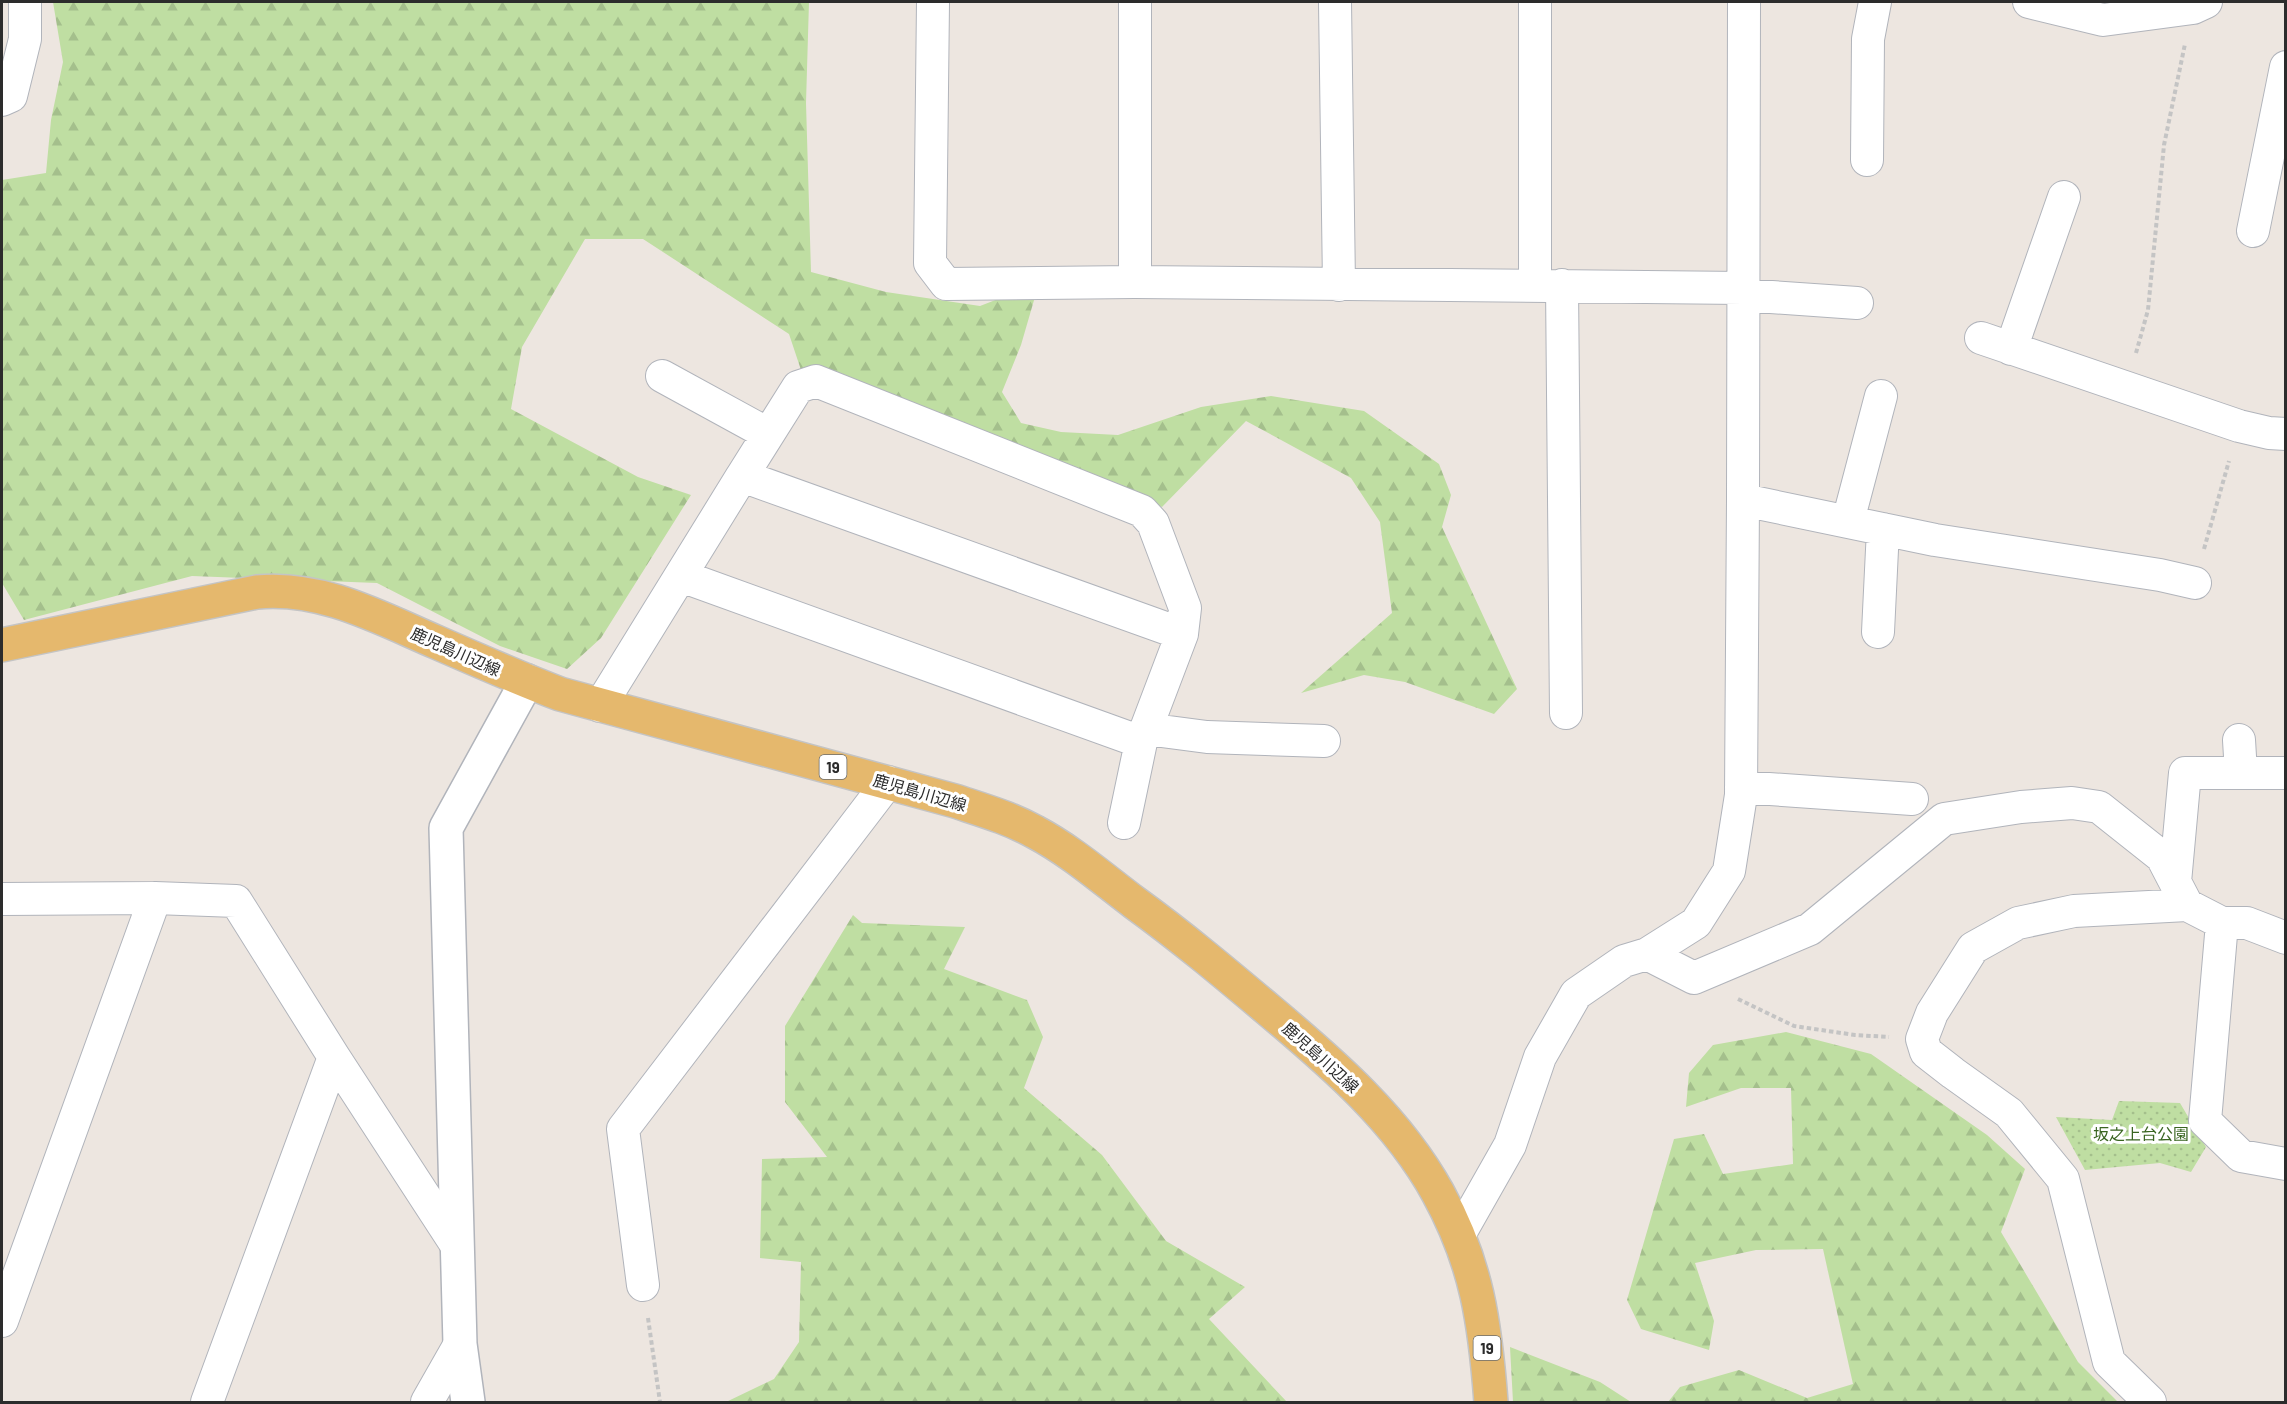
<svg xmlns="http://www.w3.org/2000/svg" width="2287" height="1404" viewBox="0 0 2287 1404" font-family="Barlow,'Noto Sans JP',sans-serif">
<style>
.grass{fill:url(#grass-dots)}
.forest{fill:url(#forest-firs)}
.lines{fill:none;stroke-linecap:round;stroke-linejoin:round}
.street-casing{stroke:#b1b4bb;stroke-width:34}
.secondary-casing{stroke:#b1b4bb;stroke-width:36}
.primary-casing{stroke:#c4c4c4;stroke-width:36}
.path{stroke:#c4c4c4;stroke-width:4;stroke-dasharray:4.5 3;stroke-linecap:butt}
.street{stroke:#fff;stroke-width:32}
.secondary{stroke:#fff;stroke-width:33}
.primary{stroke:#e5b86d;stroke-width:33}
.labels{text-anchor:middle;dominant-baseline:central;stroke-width:6;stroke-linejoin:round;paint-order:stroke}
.shield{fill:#fff;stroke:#6b6b6b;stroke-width:1.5}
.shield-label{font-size:15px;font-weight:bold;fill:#2c2c2c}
.street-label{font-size:16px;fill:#2c2c2c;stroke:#fff}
.park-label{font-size:16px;fill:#396521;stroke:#fff}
</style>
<defs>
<pattern id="grass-dots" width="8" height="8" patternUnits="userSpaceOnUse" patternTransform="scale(1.5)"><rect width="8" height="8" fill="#bfdea2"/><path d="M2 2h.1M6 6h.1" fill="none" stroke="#a4bf8c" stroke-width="1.8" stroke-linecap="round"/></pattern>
<pattern id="forest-firs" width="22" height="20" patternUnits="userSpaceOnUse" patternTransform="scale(1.5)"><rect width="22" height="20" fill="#bfdea2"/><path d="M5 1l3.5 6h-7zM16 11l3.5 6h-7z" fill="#a4bf8c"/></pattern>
</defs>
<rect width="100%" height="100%" fill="#ede6e0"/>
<path class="grass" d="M2119,1101L2180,1103L2206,1147L2191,1172L2160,1163L2085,1170L2056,1117L2112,1120Z"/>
<path class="forest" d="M53,2H809L806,103L811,272L886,292L980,306L1039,283L1021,345L1002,392L1021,423L1061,432L1118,435L1201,407L1271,396L1364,411L1439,464L1451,495L1442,527L1517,689L1494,714L1405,682L1364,675L1301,693L1392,613L1380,522L1351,478L1246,421L1162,507L1009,441L802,373L789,334L643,239H585L522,347L511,409L638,477L691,495L601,638L567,669L500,646L377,583L192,576L24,620L2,583V180L46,173L51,120L63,62Z
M853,915L862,923L965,927L944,969L1027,1000L1043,1037L1024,1088L1102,1155L1166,1241L1245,1287L1209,1319L1287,1402H726L774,1379L799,1342L801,1262L760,1258L762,1159L827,1157L785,1102V1026Z
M1786,1032L1871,1054L1987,1135L2025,1169L2001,1232L2078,1362L2118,1402H1668L1680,1387L1739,1370L1807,1398L1853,1384L1823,1249L1756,1250L1695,1263L1714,1321L1709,1350L1641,1329L1627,1300L1674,1139L1704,1134L1723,1174L1793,1164L1791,1088H1741L1686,1107L1689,1073L1713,1045Z
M1510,1347L1600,1382L1631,1402H1513Z"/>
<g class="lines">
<defs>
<path id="street" d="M933,2L930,263L946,284L1135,282L1743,288
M1135,2V282
M1335,2L1339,285
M1535,2V285
M2029,2L2103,20L2193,8L2206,2
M2,100L11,96L25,39V2
M1867,160L1868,39L1875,2
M2253,231L2286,67
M1562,285L1566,713
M1743,295L1857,303
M1981,338L2239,426L2269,433L2286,434
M2011,349L2064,197
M662,376L768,434
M742,476L798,387L816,381L1142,511L1153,523L1185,608L1182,634
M1743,500L1935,540L2160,575L2195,583
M1848,521L1881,396
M1878,632L1883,529
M600,706L742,476L1182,634L1141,742L681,576
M1146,729L1207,737L1324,741
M2239,740L2241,773
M1741,787L1912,799
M1124,823L1141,742
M2175,882L2185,773H2286
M2,899L155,898L236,901L334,1057L207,1402
M2222,923L2205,1121L2241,1156L2286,1164
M1647,954L1694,978L1810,929L1944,819L2021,807L2072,803L2099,807L2162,857L2187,905
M334,1057L457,1246
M1459,1235L1510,1145L1540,1057L1576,994L1624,961L1647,954L1696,923L1729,871L1741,795L1743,500L1744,2
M643,1285L623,1129L888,782
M2,1321L155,898
M427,1402L460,1344
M2150,1402L2109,1362L2063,1179L2009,1113L1953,1073L1926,1052L1922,1039L1932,1013L1973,948L2018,923L2074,911L2187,905L2222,923H2247L2286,938"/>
<path id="secondary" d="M468,1402L460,1344L446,828L527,681"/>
<path id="primary" d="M2,645L257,592C322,586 378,617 436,642C477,660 518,678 560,694L955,801C982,810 1010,818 1035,832C1071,851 1103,879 1135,903C1182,937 1226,974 1270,1011C1333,1064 1398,1120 1438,1193C1477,1264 1485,1323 1491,1402"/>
</defs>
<use href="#street" class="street-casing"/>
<use href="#secondary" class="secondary-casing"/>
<use href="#primary" class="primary-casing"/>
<path class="path" d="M2136,353L2148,310L2164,145L2185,44
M2204,549L2229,461
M1738,999L1794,1026L1855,1035L1889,1037
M648,1318L660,1402"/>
<use href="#street" class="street"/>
<use href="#secondary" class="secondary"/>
<use href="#primary" class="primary"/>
</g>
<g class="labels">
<g class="shield">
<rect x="819.5" y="755" width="27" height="24" rx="4.5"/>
<rect x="1473.5" y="1336" width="27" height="24" rx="4.5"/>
</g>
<g class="shield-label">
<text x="833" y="767">19</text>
<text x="1487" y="1348">19</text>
</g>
<g class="street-label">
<text transform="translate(456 651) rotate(24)">鹿児島川辺線</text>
<text transform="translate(920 792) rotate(16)">鹿児島川辺線</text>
<text transform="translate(1321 1057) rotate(42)">鹿児島川辺線</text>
</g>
<g class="park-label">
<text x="2141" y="1133">坂之上台公園</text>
</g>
</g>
<rect width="2287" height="1404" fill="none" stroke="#2c2c2c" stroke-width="6"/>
</svg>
